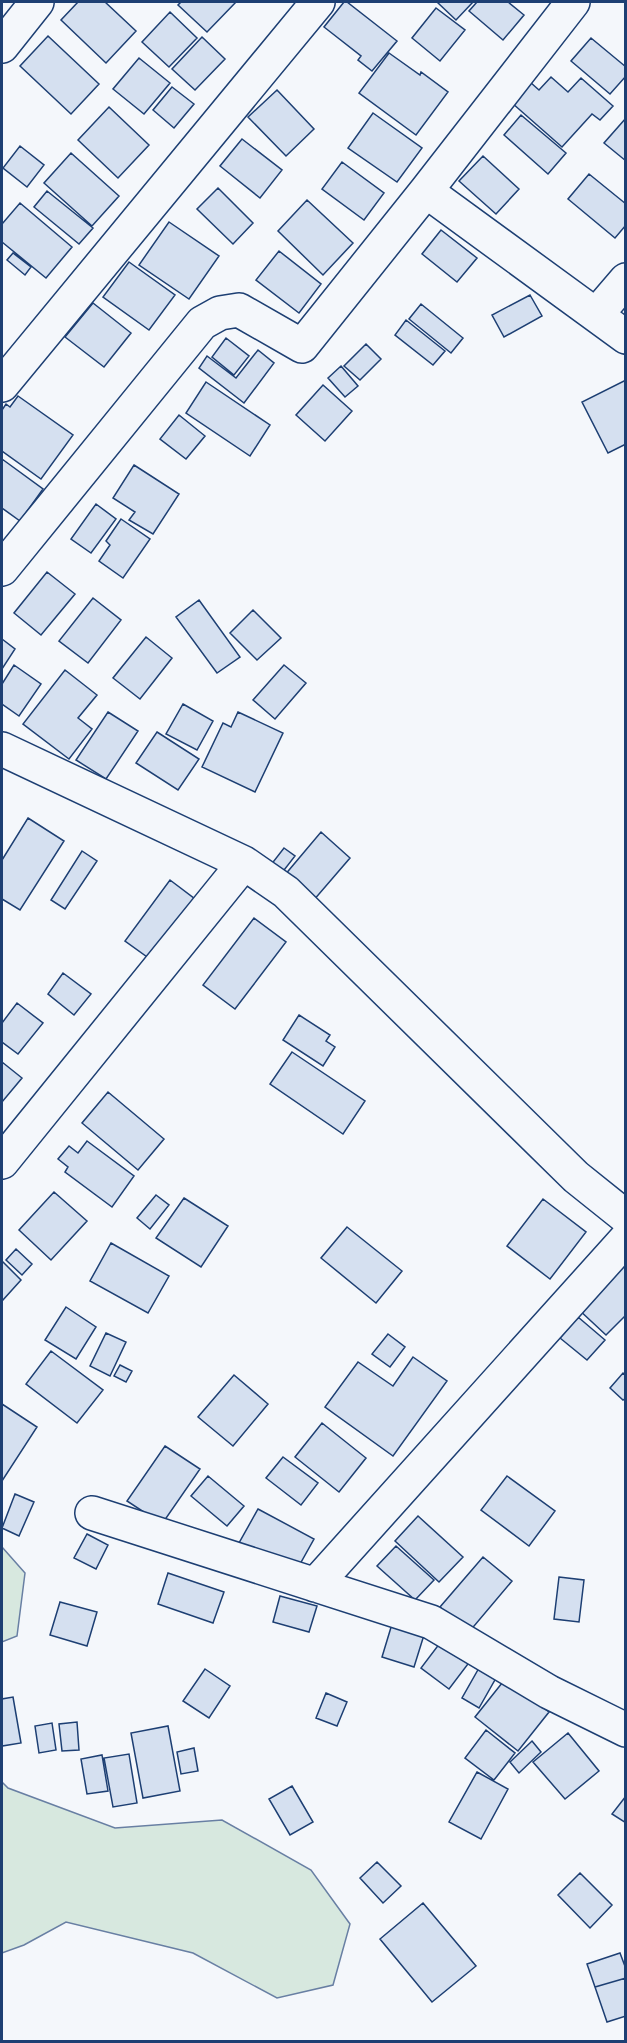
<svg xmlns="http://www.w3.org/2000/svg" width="627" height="2043" viewBox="0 0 627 2043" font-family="'Public Sans',sans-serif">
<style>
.green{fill:#d7e8df;stroke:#687fa3;stroke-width:1.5}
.building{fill:#d5e0f0;stroke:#1d3f73;stroke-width:1.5}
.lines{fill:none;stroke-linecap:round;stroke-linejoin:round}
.minor-casing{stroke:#1d3f73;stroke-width:36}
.minor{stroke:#f4f7fb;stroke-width:33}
</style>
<rect width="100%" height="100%" fill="#f4f7fb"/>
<path class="green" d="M2,1547L25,1573L17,1636L2,1642Z
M2,1782L8,1788L115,1828L222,1820L311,1870L350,1924L333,1985L277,1998L193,1953L66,1922L24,1945L2,1953Z"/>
<path class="building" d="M78,2H105L136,31L106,63L61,20Z
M181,2H236L207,32L178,5Z
M344,2H347L397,41L372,71L358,60L361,56L324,27Z
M437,2H473L456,20Z
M477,2H508L524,15L503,40L469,11Z
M436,8L465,30L440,61L412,38Z
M170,12L197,38L169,67L142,42Z
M48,36L99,84L71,114L20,66Z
M202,37L225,59L195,90L172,69Z
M591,38L626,67V76L610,94L571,61Z
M389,53L420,75L421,72L448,92L416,135L359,93Z
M139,58L170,83L144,114L113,89Z
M551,77L568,92L581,78L613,106L600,120L592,114L562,147L512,103L530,82L539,90Z
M172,87L194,104L174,128L153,110Z
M277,90L314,129L286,156L248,117Z
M109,107L149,145L118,178L78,140Z
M373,113L422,148L397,182L348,148Z
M521,115L566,153L548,174L504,135Z
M626,118V161L604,143Z
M242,139L282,170L260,198L220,166Z
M20,146L44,165L27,187L3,168Z
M71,153L119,196L92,226L44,183Z
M483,156L519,189L496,214L459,181Z
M342,162L384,193L364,220L322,189Z
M589,174L626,204V225L615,238L568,199Z
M218,188L253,223L233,244L197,209Z
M47,191L93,228L79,244L34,207Z
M307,200L353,243L323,275L278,231Z
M20,203L72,247L46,278L2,242V224Z
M169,222L219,256L189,299L139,265Z
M441,230L477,258L457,282L422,254Z
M279,251L321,284L299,313L256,280Z
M13,253L31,267L25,275L7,260Z
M129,262L175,295L149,330L103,297Z
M530,295L542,316L504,337L492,315Z
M93,303L131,333L104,367L65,337Z
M421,304L463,338L451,353L409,319Z
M406,320L445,351L433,365L395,335Z
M226,338L249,356L234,375L212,357Z
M366,344L381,359L360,380L344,366Z
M258,350L274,363L244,403L199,368L207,356L236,378Z
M341,366L358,386L345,397L328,378Z
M626,380V444L608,453L582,402Z
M206,382L270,425L250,456L186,413Z
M323,385L352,411L325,441L296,415Z
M18,396L73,435L41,479L2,451V410L6,404L10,407Z
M179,415L205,436L186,459L160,439Z
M2,459L43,489L20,521L2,508Z
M134,465L179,494L153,534L129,520L135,512L113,498Z
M96,504L116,519L91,553L71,539Z
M121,519L150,539L123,578L99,561L110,545L106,541Z
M47,572L75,594L41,635L14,613Z
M93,598L121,620L88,663L59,641Z
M199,600L240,657L217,673L176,617Z
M253,610L281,638L257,660L230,633Z
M146,637L172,658L140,699L113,678Z
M2,639L15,649L2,669Z
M14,665L41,684L19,716L2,704V684Z
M284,665L306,683L275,719L253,700Z
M65,670L97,695L78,718L92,729L69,759L23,724Z
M183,704L213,721L197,750L166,734Z
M108,712L138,731L106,779L76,760Z
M238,712L283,733L255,792L202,767L223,723L231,727Z
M157,732L199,759L178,790L136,763Z
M28,818L64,841L20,910L2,899V860Z
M321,832L350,858L313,901L284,876Z
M284,848L295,856L281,874L270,866Z
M82,851L97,861L65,909L51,900Z
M170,880L195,899L150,959L125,941Z
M254,918L286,942L235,1009L203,985Z
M63,973L91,994L74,1015L48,994Z
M17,1003L43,1023L18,1054L2,1042V1023Z
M299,1015L330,1035L326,1041L335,1047L323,1066L283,1040Z
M292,1052L365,1101L343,1134L270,1084Z
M2,1062L22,1078L2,1102Z
M108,1092L164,1139L138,1170L82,1123Z
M87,1141L134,1176L112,1207L65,1172L68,1167L58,1159L69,1146L78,1153Z
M54,1192L87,1221L51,1260L19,1230Z
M156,1195L169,1205L150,1229L137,1218Z
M184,1198L228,1226L201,1267L156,1238Z
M543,1199L586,1232L550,1279L507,1246Z
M347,1227L402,1271L376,1303L321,1258Z
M111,1243L169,1276L148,1313L90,1281Z
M16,1249L32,1264L22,1275L6,1260Z
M625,1258L626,1315L606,1335L577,1308Z
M2,1261L21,1280L2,1301Z
M66,1307L96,1327L76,1359L45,1340Z
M578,1317L605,1340L587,1360L560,1338Z
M106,1333L126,1342L110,1376L90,1366Z
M388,1334L405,1347L390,1367L372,1354Z
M51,1351L103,1390L77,1423L26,1384Z
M413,1357L447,1381L393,1456L325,1407L358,1362L393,1386Z
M120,1365L132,1371L126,1382L114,1376Z
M623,1373L626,1376V1398L623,1400L610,1388Z
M234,1375L268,1404L233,1446L198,1417Z
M2,1404L37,1427L2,1481Z
M322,1423L366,1458L339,1492L295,1457Z
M165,1446L200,1469L162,1524L127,1501Z
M283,1457L318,1483L301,1505L266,1478Z
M208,1476L244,1506L227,1526L191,1496Z
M507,1476L555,1511L529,1546L481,1510Z
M15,1494L34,1502L19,1536L2,1528Z
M258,1509L314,1539L295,1573L239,1543Z
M418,1516L463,1557L439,1582L395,1541Z
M87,1534L108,1545L96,1569L74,1558Z
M396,1546L434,1580L415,1600L377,1566Z
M483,1557L512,1581L469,1632L440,1607Z
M168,1573L224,1592L213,1623L158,1604Z
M559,1577L584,1580L579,1622L554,1619Z
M280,1596L317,1606L309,1632L273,1622Z
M60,1602L97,1612L87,1646L50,1635Z
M392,1624L424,1635L414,1667L382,1657Z
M443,1639L471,1660L449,1689L421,1668Z
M479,1668L496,1678L479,1708L462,1698Z
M205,1669L230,1686L209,1718L183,1701Z
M506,1678L549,1712L518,1751L475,1717Z
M326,1693L347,1702L337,1726L316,1718Z
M13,1697L21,1743L2,1746V1699Z
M77,1722L79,1750L62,1751L59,1724Z
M52,1723L56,1750L39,1753L35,1726Z
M168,1726L180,1791L143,1798L131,1733Z
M486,1730L515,1753L494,1780L465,1758Z
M568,1733L599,1771L565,1799L533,1762Z
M532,1741L541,1752L519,1773L510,1762Z
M194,1748L198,1771L181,1774L177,1752Z
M129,1754L137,1803L113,1807L104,1758Z
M102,1755L108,1791L87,1794L81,1759Z
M477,1772L508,1789L481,1839L449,1822Z
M292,1786L313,1822L290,1835L269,1799Z
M626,1796V1823L612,1814Z
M377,1862L401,1886L383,1903L360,1878Z
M580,1873L612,1905L590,1928L558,1895Z
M423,1903L476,1966L432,2002L380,1939Z
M620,1953L626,1969V1978L595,1987L587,1964Z
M626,1978V2016L607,2022L595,1987Z"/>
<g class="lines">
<defs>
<path id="minor" d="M2,46L37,2
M426,191L626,337
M596,315L626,280
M2,385L318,2
M2,569L202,323L220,313L239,310L302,346L426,191L573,2
M2,749L244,863L286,892L576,1177L626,1217
M2,1162L244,863
M92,1513L431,1622L549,1692L626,1730
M315,1585L626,1239"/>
</defs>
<use href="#minor" class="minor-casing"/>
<use href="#minor" class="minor"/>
</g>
<rect width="627" height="2043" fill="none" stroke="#1d3f73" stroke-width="6"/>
</svg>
